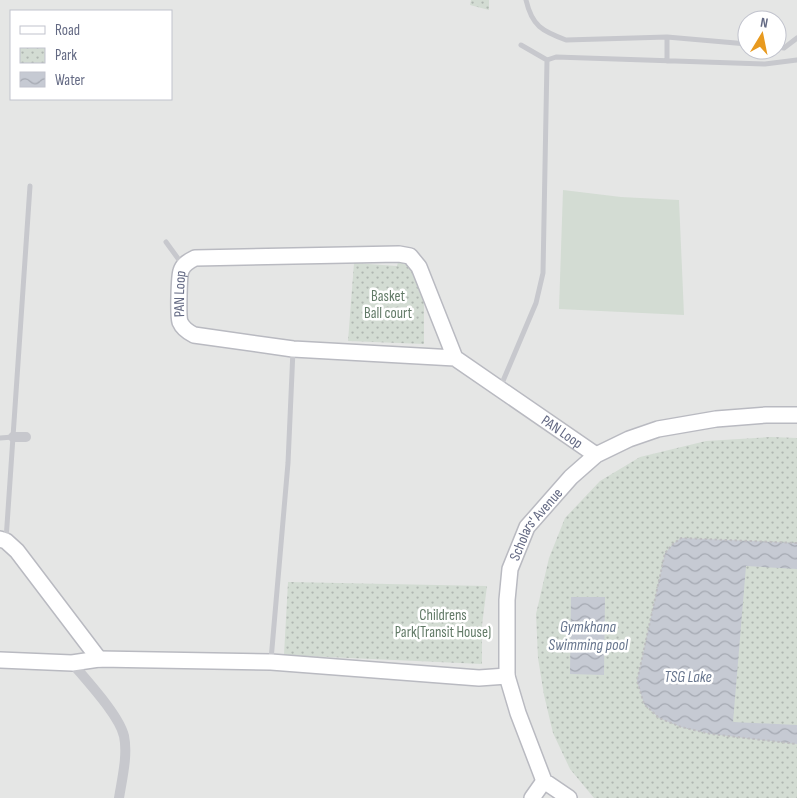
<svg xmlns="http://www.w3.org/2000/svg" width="797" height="798" viewBox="0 0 797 798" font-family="'Sofia Sans Condensed',sans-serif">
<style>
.built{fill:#e5e6e5;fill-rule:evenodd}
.park{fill:url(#park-dots)}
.garden{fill:#d3dcd3}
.water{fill:url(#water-waves)}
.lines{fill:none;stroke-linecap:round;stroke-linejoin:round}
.secondary-casing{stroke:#b9bac1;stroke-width:18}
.path{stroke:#bebec1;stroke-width:2;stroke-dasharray:2.5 2.5;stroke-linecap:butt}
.lane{stroke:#c7c8cd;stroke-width:5}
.street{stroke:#c7c8cd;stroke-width:10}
.secondary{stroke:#fff;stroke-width:15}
.labels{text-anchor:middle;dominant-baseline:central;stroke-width:5;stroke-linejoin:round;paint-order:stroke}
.street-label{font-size:15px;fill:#636983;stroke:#fff}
.park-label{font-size:15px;fill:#627a67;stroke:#fff}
.water-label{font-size:16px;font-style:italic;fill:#68768e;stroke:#fff}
</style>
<defs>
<pattern id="park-dots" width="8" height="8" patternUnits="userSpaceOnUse" patternTransform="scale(1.25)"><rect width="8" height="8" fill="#d3dcd3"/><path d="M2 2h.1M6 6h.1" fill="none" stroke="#afb6b1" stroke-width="1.8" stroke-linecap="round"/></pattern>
<pattern id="water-waves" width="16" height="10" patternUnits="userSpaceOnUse" patternTransform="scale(1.25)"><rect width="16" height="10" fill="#c6cad3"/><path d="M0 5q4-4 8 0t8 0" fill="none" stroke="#a4a8b1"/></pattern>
</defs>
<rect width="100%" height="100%" fill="#f4f5f1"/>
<path class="built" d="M0,0H797V798H0ZM11,11H171V99H11ZM747,20H777V50H747Z"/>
<path class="park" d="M471,0H489V10L470,5Z
M398,262L414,267L424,287V344L348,341L354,263L397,266Z
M771,437L797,438V798H594L570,769L553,733L544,695L538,658L536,614L549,558L565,518L600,481L640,457L706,441Z
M288,582L487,586L482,625V664L284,655Z"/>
<path class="garden" d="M563,190L621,197L679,200L684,315L559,309Z"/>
<path class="water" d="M681,538L797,543V569L746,566L733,722L797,725V744L711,734L681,727L659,718L644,704L637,681L665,553L673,544Z
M571,597H605L604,675L570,674Z"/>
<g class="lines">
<defs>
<g id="secondary">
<path id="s1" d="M455,358L293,349L194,335C188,332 183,329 180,322C178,316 179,276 181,271C183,264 189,261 195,258L399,254L410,256L419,267L455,358L596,455"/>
<path d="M0,539L6,541L17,551L99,659"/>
<path d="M0,660L72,663L99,659L271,662L479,678L507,676"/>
<path d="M532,798L544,781"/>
<path id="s2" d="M569,798L544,781L518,713L507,676V600L510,569L527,527L571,477L596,455L629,439L658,429L716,419L766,415H797"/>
</g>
</defs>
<use href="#secondary" class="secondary-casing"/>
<path class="path" d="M797,543L681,538L673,544L665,553L637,681L644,704L659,718L681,727L711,734L797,744"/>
<path class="lane" d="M526,0C532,26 542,31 566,40L667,37L747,44
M521,45L547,60L556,57L765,64L797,60
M777,47L784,48L797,38
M667,61V37
M166,242L182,264
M500,388L536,303L543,273L547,60
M0,438L13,437
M6,540L30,186
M271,660L288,463L293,350"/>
<path class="street" d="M13,437H26
M72,663C87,681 119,715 124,736C128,755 122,779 119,798"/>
<use href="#secondary" class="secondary"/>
</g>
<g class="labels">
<g class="street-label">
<text stroke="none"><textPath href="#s1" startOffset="310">PAN Loop</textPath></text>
<text stroke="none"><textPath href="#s1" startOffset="810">PAN Loop</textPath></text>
<text stroke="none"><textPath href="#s2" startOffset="301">Scholars' Avenue</textPath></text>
</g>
<g class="park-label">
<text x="388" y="296">Basket<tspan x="388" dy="17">Ball court</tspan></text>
<text x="443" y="615">Childrens<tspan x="443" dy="17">Park(Transit House)</tspan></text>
</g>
<g class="water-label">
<text x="588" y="627">Gymkhana<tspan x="588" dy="18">Swimming pool</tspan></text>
<text x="688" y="677">TSG Lake</text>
</g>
</g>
<rect x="10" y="10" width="162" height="90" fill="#ffffff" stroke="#c1c3cd"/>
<rect x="20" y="26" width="25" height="8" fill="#ffffff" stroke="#c1c3cd"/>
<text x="55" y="35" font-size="15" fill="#636983">Road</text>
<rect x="20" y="48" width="25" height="15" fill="url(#park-dots)" stroke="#c1c3cd"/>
<text x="55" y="60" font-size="15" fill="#636983">Park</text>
<rect x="20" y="72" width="25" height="15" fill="url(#water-waves)" stroke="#c1c3cd"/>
<text x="55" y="85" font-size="15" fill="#636983">Water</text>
<g transform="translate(762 35) rotate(10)"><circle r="24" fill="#ffffff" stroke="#c1c3cd"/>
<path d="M0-4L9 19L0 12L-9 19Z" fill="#e89a1f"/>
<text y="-8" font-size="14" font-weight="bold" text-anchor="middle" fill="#636983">N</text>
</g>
</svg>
